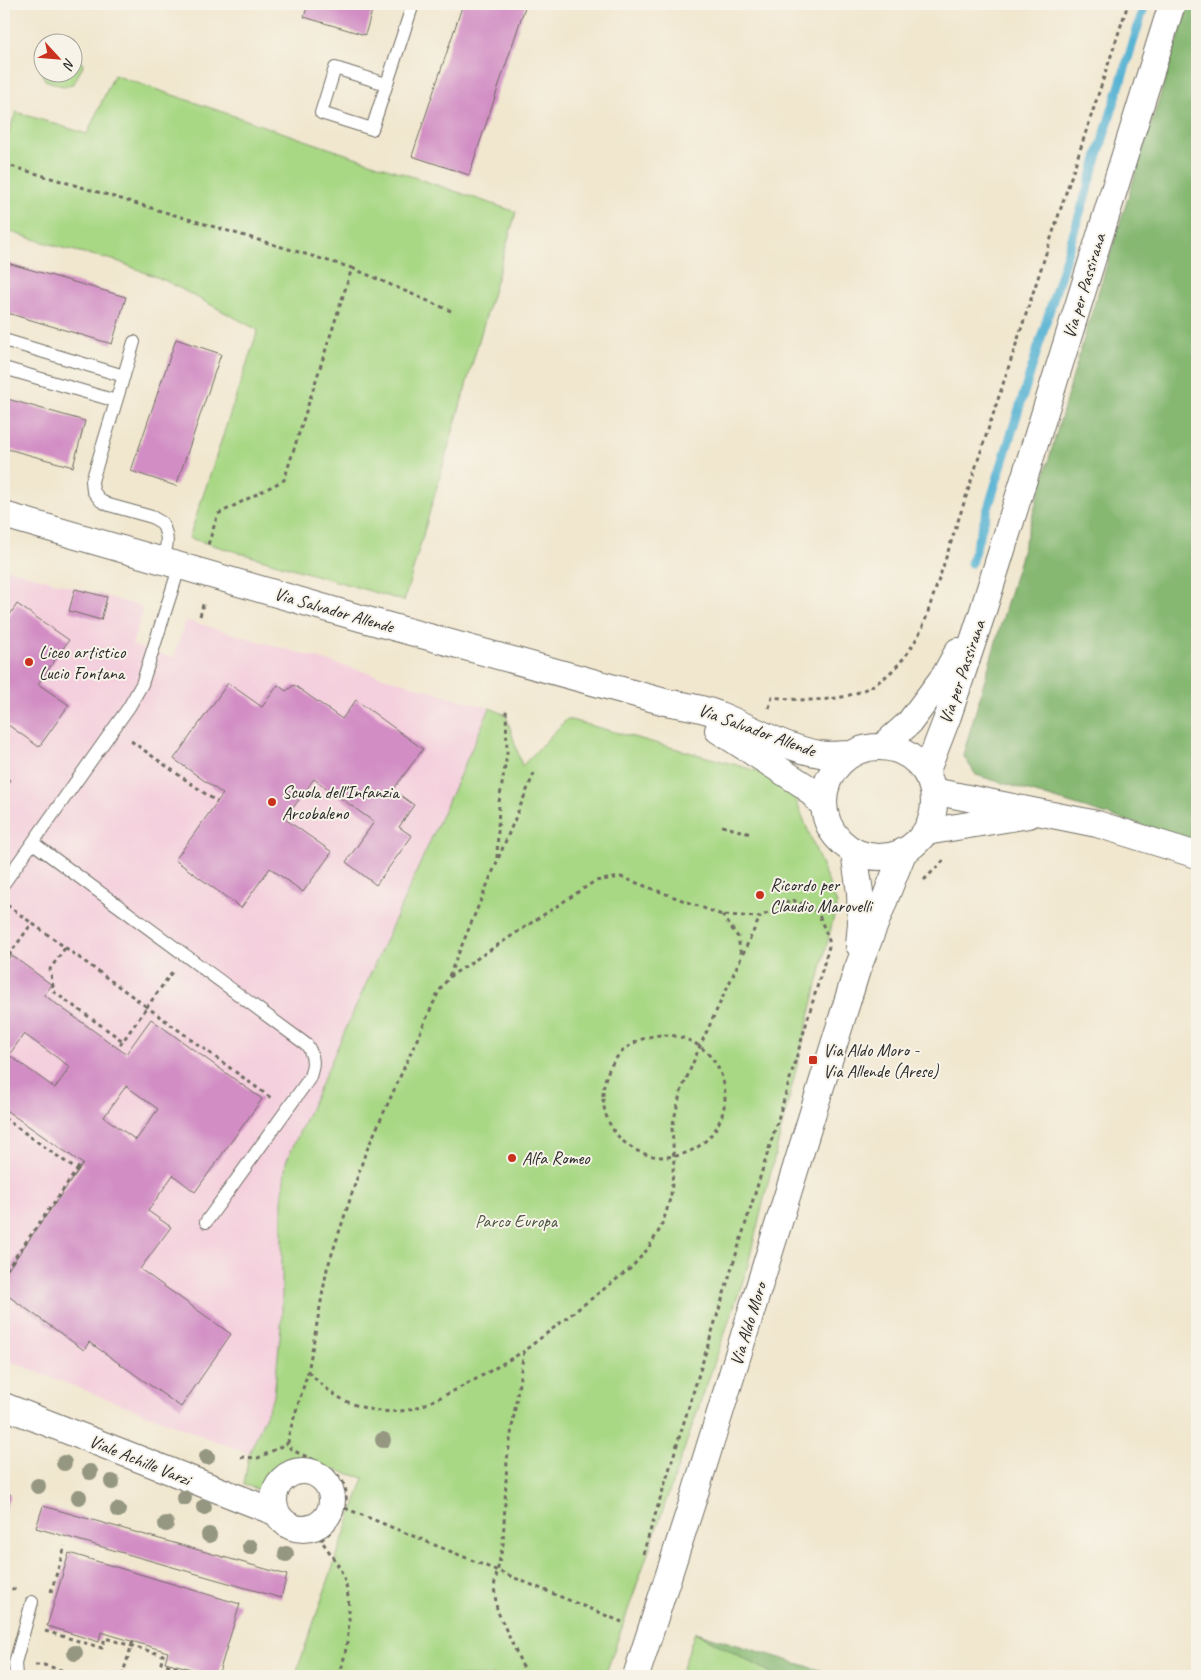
<svg xmlns="http://www.w3.org/2000/svg" width="1201" height="1680" viewBox="0 0 1201 1680" font-family="Caveat,sans-serif">
<style>
.built{fill:#f4cfdd}
.green{fill:#a9d885;stroke:#6a8258}
.forest{fill:#86b872;stroke:#58724e}
.lines{fill:none;stroke-linecap:round;stroke-linejoin:round}
.stream{stroke:#55b2d3;stroke-width:9}
.building{fill:#d28ec4;fill-rule:evenodd}
.lane-casing{stroke:#706d64;stroke-width:14}
.street-casing{stroke:#706d64;stroke-width:28}
.path{stroke:#706d64;stroke-width:3;stroke-dasharray:4 4;stroke-linecap:butt}
.lane{stroke:#fff;stroke-width:12}
.street{stroke:#fff;stroke-width:26}
.tree{fill:#959781}
.poi-dot{fill:#c8321e;stroke:#f7f3e8;stroke-width:2}
.labels{text-anchor:middle;dominant-baseline:central;stroke-width:4;stroke-linejoin:round;paint-order:stroke}
.street-label{font-size:18px;fill:#2b2b2b;stroke:#f7f3e8}
.poi-label{font-size:18px;fill:#2b2b2b;stroke:#f7f3e8;text-anchor:start}
.park-label{font-size:18px;fill:#4a5642;stroke:#f7f3e8}
</style>
<rect width="100%" height="100%" fill="#f7f3e8"/>
<filter id="ink" filterUnits="userSpaceOnUse"><feTurbulence type="fractalNoise" baseFrequency=".02" numOctaves="2"/><feDisplacementMap in="SourceGraphic" scale="10" xChannelSelector="R" yChannelSelector="G"/><feConvolveMatrix kernelMatrix="1 2 1 2 8 2 1 2 1" color-interpolation-filters="sRGB"/></filter>
<filter id="wash" filterUnits="userSpaceOnUse"><feTurbulence type="fractalNoise" baseFrequency=".0096" numOctaves="4" result="noise"/><feDisplacementMap in="SourceGraphic" scale="20" xChannelSelector="R" yChannelSelector="G"/><feGaussianBlur stdDeviation="1.12" result="paint"/><feColorMatrix in="noise" values="0 0 0 0 0 0 0 0 0 0 0 0 0 0 0 0 0 1.4 0 .05"/><feComposite in="paint" operator="in"/></filter>
<g filter="url(#wash)">
<rect width="100%" height="100%" fill="#f1e7cf"/>
<path class="built" d="M4,568L140,606L142,613L132,645L167,656L174,657L185,622L189,621L490,708L313,1102L282,1316L274,1396L249,1454L4,1359Z"/>
<path class="green" d="M73,53L81,57L83,66L74,83L65,87L45,80L41,71L42,67V72H72Z
M114,75L516,212L404,601L189,538L258,330L166,281L117,261L63,248L4,230V145L16,112L87,134Z
M490,708L506,715L522,766L567,719L751,769L789,782L837,904L746,1272L605,1676H295L364,1478L289,1457L261,1490L244,1485L249,1454L274,1396L282,1316V1200L286,1162Z
M695,1632L777,1676H680Z"/>
<path class="forest" d="M1189,4H1197V842L976,775L963,755L1087,328Z
M695,1632L839,1676H777Z"/>
<g class="lines">
<path class="stream" d="M971,563L1145,4"/>
</g>
<g id="blocks">
<path class="building" d="M308,4H374L365,35L304,17Z
M463,4H526L469,175L412,156Z
M4,262L126,297L112,344L4,312Z
M176,339L221,354L176,486L131,471Z
M4,398L85,421L73,467L4,448Z
M75,589L107,597L101,620L69,611Z
M17,604L69,640L38,684L69,705L39,747L4,722V624Z
M228,683L262,707L278,685L286,691L294,685L342,719L356,700L423,749L393,790L414,805L399,827L412,836L376,885L346,862L374,822L314,779L285,819L332,852L303,892L270,868L241,908L175,860L223,794L174,759Z
M4,775L10,780L4,789Z
M11,955L52,985L44,995L126,1054L151,1019L262,1099L195,1192L173,1175L148,1211L171,1227L140,1269L231,1334L181,1407L89,1342L84,1350L4,1293V1275L83,1164L4,1109V966ZM24,1034L70,1067L55,1088L9,1055ZM126,1086L158,1109L136,1140L104,1117Z
M4,1492L10,1494L4,1514Z
M43,1506L287,1575L281,1598L36,1528Z
M69,1553L240,1604L218,1676L165,1662L168,1652L101,1632L99,1642L47,1626Z"/>
</g>
</g>
<g filter="url(#ink)">
<use href="#blocks" fill-opacity="0" stroke="#706d64" stroke-width="1"/>
<g class="lines">
<defs>
<path id="lane" d="M386,84L335,68L321,113L372,129L413,4
M4,340L124,376
M134,342L92,481L93,491L101,501L109,505L152,517L162,523C169,538 168,545 162,560
M4,368L116,401
M33,843L307,1045C315,1058 314,1066 309,1079L206,1222
M4,883L129,707L142,684L180,565
M16,1676L15,1663L32,1602"/>
<path id="street" d="M4,515L360,618L665,702C682,705 700,707 717,714C751,727 783,748 820,754C829,756 840,754 850,754
M718,730L805,786L823,805
M824 802a55 55 0 1 1 110 0a55 55 0 1 1-110 0Z
M882,747L909,723L945,675L958,651
M926,773L948,716L982,614L1172,4
M933,791L1097,824L1197,855
M926,832L1029,815
M854,852L860,892L861,923L859,945
M4,1406L277,1513
M274 1500a29 29 0 1 1 58 0a29 29 0 1 1-58 0Z
M636,1676L693,1500L857,970L903,853"/>
</defs>
<use href="#lane" class="lane-casing"/>
<use href="#street" class="street-casing"/>
<path class="path" d="M4,103L8,90
M4,164L352,268L284,480L218,514L208,545
M352,268L451,311
M200,616L204,601
M769,708L772,697C837,706 886,697 919,634C926,622 929,607 934,594L1128,4
M131,741L217,802
M722,826L751,834
M497,858L499,802L507,755L506,707
M924,880L946,858
M7,905L147,1007L118,1048
M722,915L738,937L741,956
M65,948L50,969L54,992L123,1041
M4,962L32,923
M172,972L147,1007L271,1098
M449,976L535,771
M603 1096a61 61 0 1 1 122 0a61 61 0 1 1-122 0Z
M4,1118L77,1170L4,1273
M77,1170L80,1164
M308,1372C320,1383 332,1395 348,1402C367,1410 387,1414 407,1410C420,1408 431,1401 443,1396C471,1383 497,1367 524,1351
M241,1457L258,1458L288,1443
M345,1508L622,1622
M4,1526H5L4,1530
M643,1554L780,1113L830,943L819,915L809,906L792,900L760,917
M4,1586L16,1590
M51,1592L65,1546
M45,1631L102,1648L105,1638L163,1655L161,1663L205,1676
M35,1665H44L81,1676
M122,1676L133,1641
M339,1676C349,1646 355,1598 340,1569C335,1559 327,1549 321,1540C342,1525 359,1490 333,1471C321,1462 307,1457 294,1451L290,1448L288,1443L289,1434L308,1372L327,1269L365,1154L438,993L449,977L595,881L621,877L722,915L760,917L700,1046L680,1094L672,1128L674,1160L671,1195L666,1213L660,1229L647,1250L631,1268L524,1351L507,1460L503,1544L494,1587L497,1610L527,1676
M605,1676L607,1669"/>
<use href="#lane" class="lane"/>
<use href="#street" class="street"/>
</g>
<g class="tree">
<circle cx="383" cy="1440" r="8"/>
<circle cx="207" cy="1457" r="8"/>
<circle cx="64" cy="1463" r="8"/>
<circle cx="90" cy="1472" r="8"/>
<circle cx="112" cy="1482" r="8"/>
<circle cx="38" cy="1486" r="8"/>
<circle cx="79" cy="1497" r="8"/>
<circle cx="184" cy="1498" r="8"/>
<circle cx="204" cy="1507" r="8"/>
<circle cx="118" cy="1510" r="8"/>
<circle cx="166" cy="1524" r="8"/>
<circle cx="209" cy="1535" r="8"/>
<circle cx="250" cy="1547" r="8"/>
<circle cx="286" cy="1554" r="8"/>
<circle cx="75" cy="1653" r="8"/>
</g>
</g>
<g class="poi-dot">
<circle cx="29" cy="662" r="5"/>
<circle cx="272" cy="802" r="5"/>
<circle cx="760" cy="895" r="5"/>
<rect x="808" y="1055" width="10" height="10" rx="2.5"/>
<circle cx="512" cy="1158" r="5"/>
</g>
<g class="labels">
<g class="street-label">
<text transform="translate(1084 286) rotate(-73)">Via per Passirana</text>
<text transform="translate(334 610) rotate(16)">Via Salvador Allende</text>
<text transform="translate(962 672) rotate(-71)">Via per Passirana</text>
<text transform="translate(757 730) rotate(20)">Via Salvador Allende</text>
<text transform="translate(748 1324) rotate(-73)">Via Aldo Moro</text>
<text transform="translate(140 1460) rotate(22)">Viale Achille Varzi</text>
</g>
<g class="poi-label">
<text x="39" y="652">Liceo artistico<tspan x="39" dy="21">Lucio Fontana</tspan></text>
<text x="282" y="792">Scuola dell'Infanzia<tspan x="282" dy="21">Arcobaleno</tspan></text>
<text x="770" y="885">Ricordo per<tspan x="770" dy="21">Claudio Marovelli</tspan></text>
<text x="823" y="1050">Via Aldo Moro -<tspan x="823" dy="21">Via Allende (Arese)</tspan></text>
<text x="522" y="1158">Alfa Romeo</text>
</g>
<g class="park-label">
<text x="516" y="1221">Parco Europa</text>
</g>
</g>
<rect width="1201" height="1680" fill="none" stroke="#f7f3e8" stroke-width="20"/>
<g transform="translate(58 58) rotate(116)"><circle r="24" fill="#f7f3e8" stroke="#a5a39c"/>
<path d="M0-4L9 19L0 12L-9 19Z" fill="#c8321e"/>
<text y="-8" font-size="14" font-weight="bold" text-anchor="middle" fill="#2b2b2b">N</text>
</g>
</svg>
